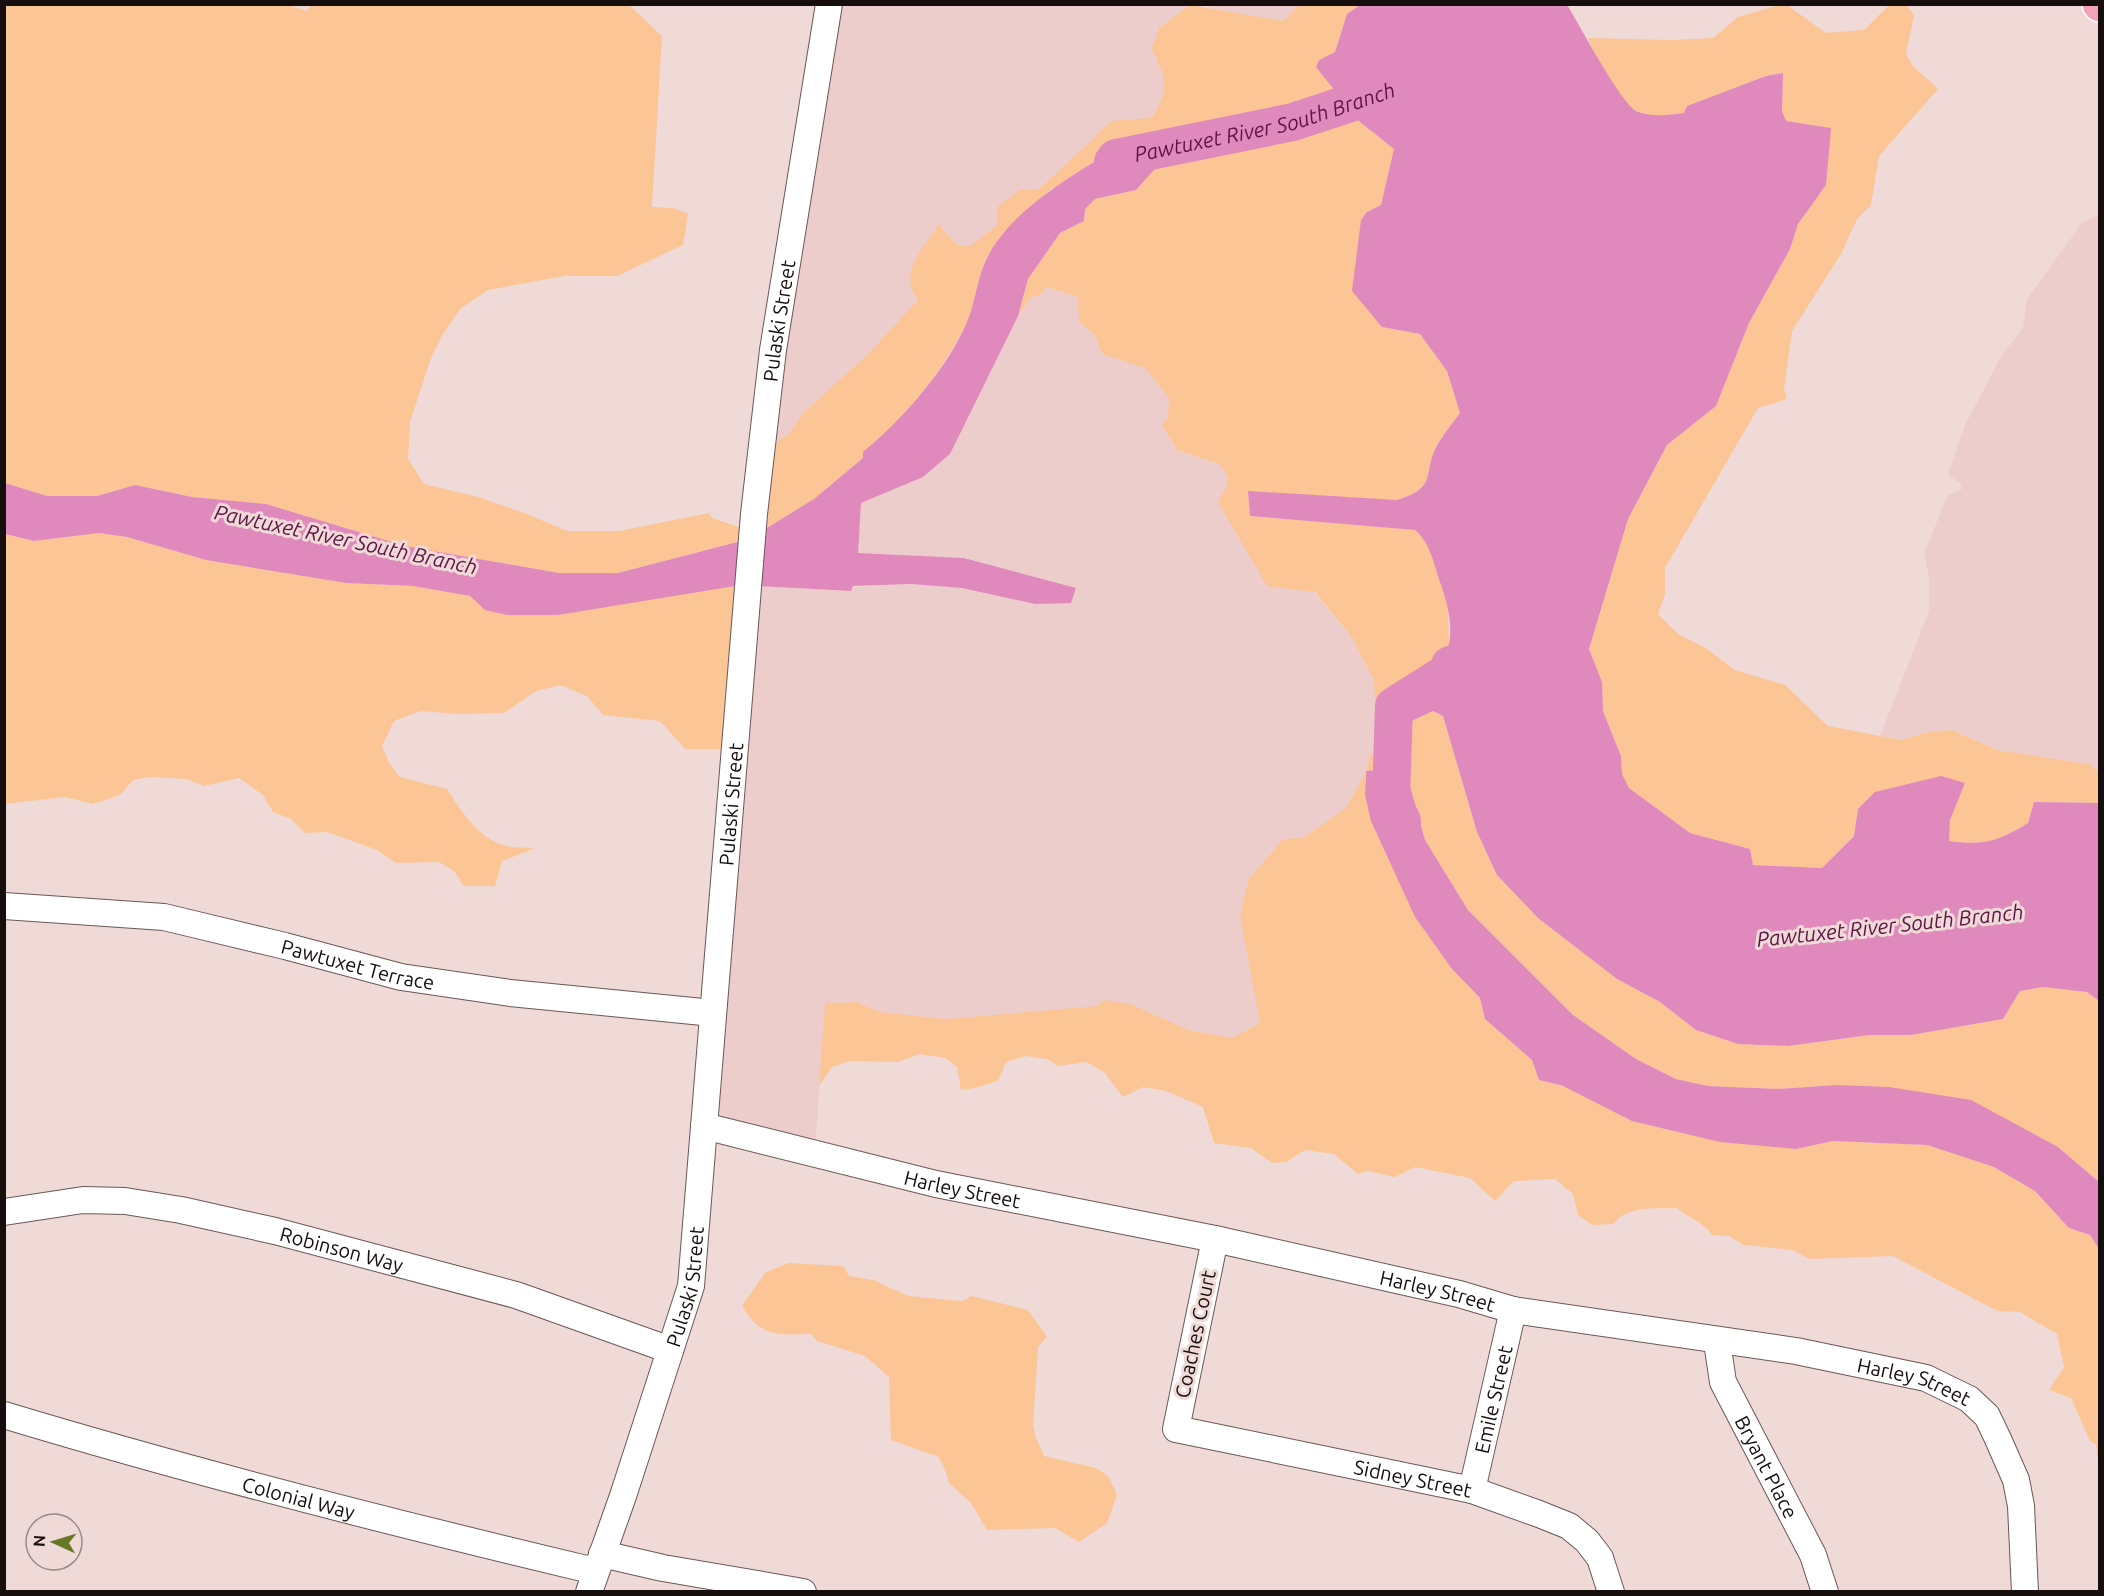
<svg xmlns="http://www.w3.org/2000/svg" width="2104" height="1596" viewBox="0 0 2104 1596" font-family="Ubuntu,sans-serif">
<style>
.built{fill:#edcdcb}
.green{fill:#fbc596}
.water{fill:#e089bd}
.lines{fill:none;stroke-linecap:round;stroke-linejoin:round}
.river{stroke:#e089bd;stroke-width:38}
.minor-casing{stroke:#6a5756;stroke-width:28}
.primary-casing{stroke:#fff;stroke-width:36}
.minor{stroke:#fff;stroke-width:26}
.primary{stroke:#f4a1bb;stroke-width:33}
.labels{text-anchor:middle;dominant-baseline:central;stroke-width:6;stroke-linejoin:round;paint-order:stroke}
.street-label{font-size:20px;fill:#150e0d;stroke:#f0dad8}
.water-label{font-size:21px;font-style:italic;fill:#5f1347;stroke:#f0dad8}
</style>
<rect width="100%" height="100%" fill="#f0dad8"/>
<path class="built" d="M826,5H1190L1159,28L1152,48L1165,81L1166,93L1152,118L1112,122L1039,189L1020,190L997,225L972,245L958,246L940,224L913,294L918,300L866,356L804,412L788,434L760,454Z
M1200,5H1303L1297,7L1285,21L1241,15Z
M2099,214V772L2088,764L1997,750L1952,730L1924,733L1901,740L1880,736L1929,611V577L1924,553L1948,495L1962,489L1960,483L1948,475L1965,425L2002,355L2023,328L2027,299L2082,223Z
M1046,287L1079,297V322L1095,335L1102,354L1145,368L1169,398L1168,417L1177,450L1219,464L1228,477L1226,488L1350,635L1373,678L1377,709L1388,714L1386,721L1396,725H1413L1409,756L1401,761L1371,754L1365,773L1346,808L1303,838L1283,839L1248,880L1240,917L1260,1023L1232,1038L1189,1030L1130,1004L946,1019L880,1012L856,1002L825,1003L815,1152L706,1125L741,585L851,591L854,583V587L911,584L962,588L1015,573L964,558L857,553L861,503L923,477L950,454L1016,316L1030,298L1041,294Z"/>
<path class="green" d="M285,4L307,11L311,4L629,5L662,36L652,207L673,208L688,214L683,245L617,276H565L488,290L460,309L443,334L431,358L410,422L408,459L424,484L478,497L527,514L567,531H619L709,513L712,518L751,531L760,454L788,434L804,412L866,356L918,300C897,273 924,247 939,224L958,246L972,245L997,225V207L1020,190L1039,189L1112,121L1152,118C1171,82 1166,84 1152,48L1159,28L1190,5L1284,21L1297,7L1303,5H1360L1347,14L1335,52L1319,60L1360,122L1394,149L1381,205L1367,212L1382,327L1420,334L1447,371L1460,413C1453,423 1444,433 1438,444C1421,473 1440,487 1397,500L1248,492L1250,516L1416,530L1426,539L1448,603L1449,650L1436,674L1388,714L1377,709L1373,678L1350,635L1315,592L1267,586L1218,502L1226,488L1228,477L1219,464L1177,450L1162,425L1168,417L1169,398L1145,368L1102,354L1095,335L1079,322L1078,297L1047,287L1041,294L1030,298L1018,316L1028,279L1060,233L1084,221L1085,209L1095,199L1136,190L1052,188C1030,209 1006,228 989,254C977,273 977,299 968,320C944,370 906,417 863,452V458L814,499L749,539L618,573H559L405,546L266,504L192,497L135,485L97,496H47L5,483L4,5Z
M1779,5H1787L1826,33L1864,30L1889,5H1906L1914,15L1906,54L1913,66L1938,89L1879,156L1871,205L1857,219L1841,254L1792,331L1784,389L1787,399L1758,408L1665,568V594L1658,614L1678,634L1707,649L1735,670L1785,685L1828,726L1901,740L1924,733L1952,730L1997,750L2088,764L2099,772V803L2034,802L2028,823C1998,841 1983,846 1949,841L1950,820L1964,783L1858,809L1854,835L1822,868L1753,865L1750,849L1690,833L1629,788L1622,774L1621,756L1603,711L1602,682L1589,649L1628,519L1667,445L1716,406L1749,323L1790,249L1798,224L1826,185L1830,128L1786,121L1782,111L1783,73L1766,76L1687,106L1684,113C1669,115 1651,118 1637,112C1624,107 1593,52 1588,38L1673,40L1713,38L1738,17Z
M99,533L127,537L206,560L346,583L413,586L471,596L485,610L741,585L731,749H685L660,721L603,715L588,697L561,685L536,691L504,713L457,714L421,711L394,721L382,746L388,761L400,777L447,789C461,811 479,839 506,846C515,848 526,847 535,848L502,861L495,886H464L454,871L439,862L396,863L377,850L327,832L305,833L291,819L273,812L263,795L239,778L204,786L187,779L150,777L133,780L120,795L93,804L65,797L5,804V534L34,541Z
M1433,710L1443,716L1477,832L1497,875L1538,918L1617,979L1660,1002L1696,1030L1738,1044L1788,1046L1870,1035H1911L2003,1019L2020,991L2043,987L2087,992L2099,1001V1182L2058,1147L1837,1085L1778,1089L1708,1086L1676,1079L1636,1059L1573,1015L1468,910L1425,840L1408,779L1382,770L1366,771L1371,754L1401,761L1409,756L1413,725L1409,723Z
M1365,773V795L1452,969L1480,998L1485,1019L1532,1060L1539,1080L1796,1149L1833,1141L1927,1145L1994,1167L2035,1191L2069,1228L2090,1235L2100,1249L2099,1472L2096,1444L2090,1441L2071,1398L2049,1390L2064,1367L2057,1334L2020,1312L1998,1311L1982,1303L1893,1256L1809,1259L1793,1250L1744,1245L1729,1236L1712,1235C1705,1223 1688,1218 1677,1208C1655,1209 1628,1205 1613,1224L1592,1225L1578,1215L1573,1194L1555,1179L1514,1181L1495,1201L1470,1178L1415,1167L1395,1177L1368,1171L1358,1174L1334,1154L1305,1150L1286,1162L1272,1163L1251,1148L1214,1143L1203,1107L1166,1091L1143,1087L1123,1097L1104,1072L1086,1062L1058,1066L1047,1059L1025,1056L1006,1062L998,1081L975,1088L961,1090L957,1067L945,1058L920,1054L898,1062L850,1061L832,1067L819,1086L825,1003L856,1002L880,1012L946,1019L1099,1006L1103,1000L1130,1004L1189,1030L1232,1038L1260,1023L1240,917L1248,880L1283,839L1303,838L1346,808Z
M788,1263L843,1266L849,1276L873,1280L908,1296L961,1301L972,1296L1028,1310L1047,1337L1038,1347L1033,1425L1035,1436L1044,1456L1096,1468L1108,1476L1117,1495L1107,1523L1079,1542L1055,1528L987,1530L971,1503L948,1482L947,1475L939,1457L891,1440L889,1377L865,1356L817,1341L811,1334C778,1335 760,1337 742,1306L765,1273Z"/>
<path class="water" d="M1360,5H1567C1578,22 1623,108 1638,112C1653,117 1668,115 1684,113L1687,106L1766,76L1783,73L1782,111L1786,121L1831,128L1826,185L1798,224L1790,249L1749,323L1716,406L1667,445L1628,519L1589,649L1602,682L1603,711L1621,756L1622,774L1629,788L1690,833L1750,849L1753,865L1822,868L1854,836L1858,809L1875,792L1941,776L1965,783L1950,820L1949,841C1983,846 1999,841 2028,823L2034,802L2099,803V1001L2087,992L2043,987L2020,991L2003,1019L1911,1035H1870L1788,1046L1738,1044L1696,1030L1660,1002L1617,979L1538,918L1497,875L1477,832L1443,716L1433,711C1416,718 1404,729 1386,721L1388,714C1443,668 1466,654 1439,579C1433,561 1430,543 1415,530L1250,516L1248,491L1397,500C1440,487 1421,473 1438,444C1444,433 1453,423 1460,413L1447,371L1420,334L1382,327L1352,291L1361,220L1367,212L1381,205L1394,149L1360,122L1316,67L1319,60L1335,52L1347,14Z
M1140,135L1159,136L1161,162L1136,190L1095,199L1085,209L1084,221L1060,233L1028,279L1018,316L950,454L923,477L861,503L858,553L964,558L1076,588L1071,603L1035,604L962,588L911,584L853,586L851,591L741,585L558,615H507L485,610L470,596L413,586L346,583L206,560L127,537L99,533L34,541L5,534V483L47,496H97L135,485L192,497L266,504L405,546L559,573H618L749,539L814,499L863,458V452C903,419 950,366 969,317C976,298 978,274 988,256C1016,203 1090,165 1140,135Z
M1382,770L1408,779L1425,840L1468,910L1573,1015L1636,1059L1676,1079L1708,1086L1778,1089L1837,1085L1889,1087L1971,1100L2058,1147L2099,1182V1249L2090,1235L2069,1228L2035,1191L1994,1167L1927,1145L1833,1141L1796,1149L1720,1142L1632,1121L1563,1086L1539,1080L1532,1060L1485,1019L1480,998L1452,969L1415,917L1371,821L1365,795L1366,771Z"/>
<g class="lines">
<g class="river">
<path id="s1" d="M1113,162L1116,158L1293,122L1393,89"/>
<path d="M1402,821L1391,799L1394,706L1448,672L1450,665"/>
</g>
<defs>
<g id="minor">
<path id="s2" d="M4,906L164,917L285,946L401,977L510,993L713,1013"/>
<path id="s3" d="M704,1126L936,1184L1215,1239L1459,1294L1513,1310L1796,1351L1926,1378L1969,1399L1987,1416L1998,1439L2016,1480L2021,1506L2025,1592"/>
<path id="s4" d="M4,1212L83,1200L125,1201L181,1210L275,1231L516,1295L670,1350"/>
<path id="s5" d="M1215,1239L1176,1429L1472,1490L1539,1514L1569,1526L1587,1541L1600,1558L1611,1592"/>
<path id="s6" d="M1717,1342L1723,1382L1813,1555L1825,1592"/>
<path id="s7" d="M4,1415C199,1474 397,1524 595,1571"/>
<path id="s8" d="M1472,1490L1513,1310"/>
<path d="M602,1554L663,1568L803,1592"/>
<path id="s9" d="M589,1592L623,1496L691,1286L754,514L773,350L829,4"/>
</g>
<path id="primary" d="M2099,4L2100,5"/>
</defs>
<use href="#minor" class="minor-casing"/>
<use href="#primary" class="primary-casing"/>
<use href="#minor" class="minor"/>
<use href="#primary" class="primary"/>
</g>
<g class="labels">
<g class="street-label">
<text stroke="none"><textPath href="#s9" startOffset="1292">Pulaski Street</textPath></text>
<text stroke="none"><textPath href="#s9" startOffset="806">Pulaski Street</textPath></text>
<text stroke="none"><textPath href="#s2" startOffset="360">Pawtuxet Terrace</textPath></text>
<text stroke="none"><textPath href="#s3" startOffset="266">Harley Street</textPath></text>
<text stroke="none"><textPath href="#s4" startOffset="344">Robinson Way</textPath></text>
<text stroke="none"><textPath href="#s9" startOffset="321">Pulaski Street</textPath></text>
<text stroke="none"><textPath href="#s3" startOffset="752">Harley Street</textPath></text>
<text transform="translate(1195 1334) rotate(-78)">Coaches Court</text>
<text stroke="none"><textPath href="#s3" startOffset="1238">Harley Street</textPath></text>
<text stroke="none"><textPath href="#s8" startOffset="93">Emile Street</textPath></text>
<text stroke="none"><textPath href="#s6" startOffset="136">Bryant Place</textPath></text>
<text stroke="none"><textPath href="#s5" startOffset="436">Sidney Street</textPath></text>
<text stroke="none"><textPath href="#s7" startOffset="306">Colonial Way</textPath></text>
</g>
<g class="water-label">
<text stroke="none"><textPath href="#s1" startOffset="158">Pawtuxet River South Branch</textPath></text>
<text transform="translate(346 539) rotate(12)">Pawtuxet River South Branch</text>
<text transform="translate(1890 925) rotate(-6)">Pawtuxet River South Branch</text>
</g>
</g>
<rect width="2104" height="1596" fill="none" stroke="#150e0d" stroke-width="12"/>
<g transform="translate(54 1542) rotate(274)"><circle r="28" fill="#f0dad8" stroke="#988887" stroke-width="1.5"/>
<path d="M0-4.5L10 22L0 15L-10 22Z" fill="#667726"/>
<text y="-9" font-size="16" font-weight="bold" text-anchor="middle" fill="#150e0d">N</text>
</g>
</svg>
